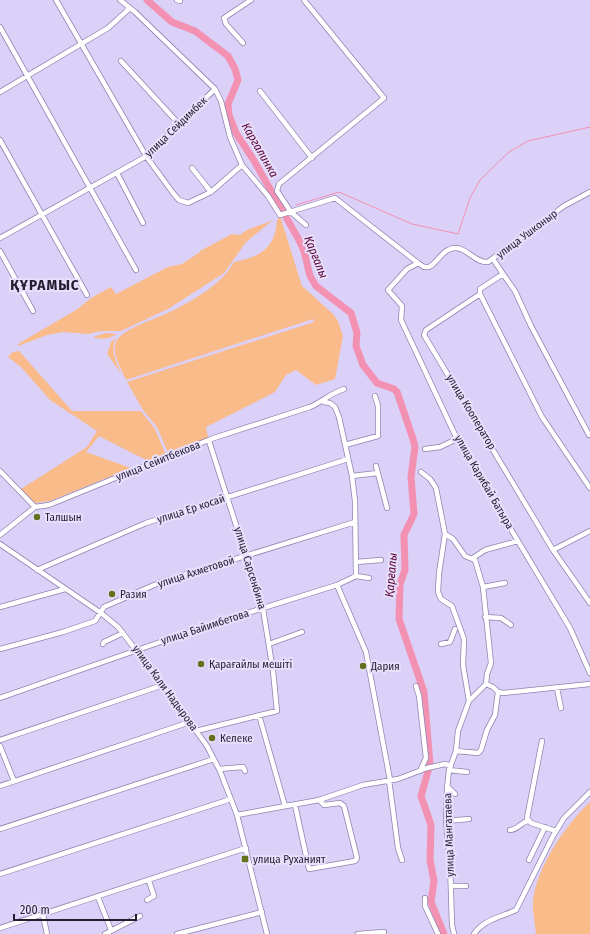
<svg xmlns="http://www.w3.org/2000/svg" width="590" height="934" viewBox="0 0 590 934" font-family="'Fira Sans Condensed',sans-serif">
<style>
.green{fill:#fabb8b}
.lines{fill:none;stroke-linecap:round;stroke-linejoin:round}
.stream{stroke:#f391b3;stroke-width:1}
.river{stroke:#f391b3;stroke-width:7}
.minor-casing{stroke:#9082b0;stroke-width:6}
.minor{stroke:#fff;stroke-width:4.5}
.poi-dot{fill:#63711c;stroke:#e7dffd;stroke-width:1.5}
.labels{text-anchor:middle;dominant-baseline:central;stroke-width:4;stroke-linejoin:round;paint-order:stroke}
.street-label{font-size:11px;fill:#241e30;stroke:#e7dffd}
.poi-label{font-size:11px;fill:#241e30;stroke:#e7dffd;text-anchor:start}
.water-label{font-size:12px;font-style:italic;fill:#5b032f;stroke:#e7dffd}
.district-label{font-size:15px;font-weight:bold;letter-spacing:1px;fill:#241e30;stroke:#e7dffd}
</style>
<rect width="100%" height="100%" fill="#dbd0f7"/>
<path class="green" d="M280,216L302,286L333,314L338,321L343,336L335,379L316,385L296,370L286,375L275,392L206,427L208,437L203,441L169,455L157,427L143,410L127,382L314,322L313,319L126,380C122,370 111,353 116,342C122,328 159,318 172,311C195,299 221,285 234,262C252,259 270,252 275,233C277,226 275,222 280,216Z
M273,220L246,242L224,273L168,309L121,331H101L88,334L63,332L47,335L18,346V344L76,310L91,298L111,287L116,294L168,267L182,264L200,252V251L232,234L240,235C247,228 263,225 273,220Z
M105,333L117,334C108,339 103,340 93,337Z
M116,338C110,350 116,363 122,375L107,354L111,342Z
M19,351L72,411H141L155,429L166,455L149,461L144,459L99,436L86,452L131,468L50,501L35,503L21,489L87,447L97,431L50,400L21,367L8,357L13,352Z
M590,802V934H536C535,922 531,906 534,894C540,863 567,823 590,802Z"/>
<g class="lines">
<path class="stream" d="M296,205L339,192L412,224L458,234L470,198L480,180L509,152L528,141L590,127"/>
<path class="river" d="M147,0L172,22L195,31L228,56L235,69L238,80L228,104L229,115L236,133L253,159L299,240L304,251L310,276L316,286L351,313L357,333L356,346L363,365L377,383L394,389L397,392L413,439L415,447L411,477L414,514L404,535L405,570L400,584L399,619L424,692L430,764L421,796L431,825L430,860L434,881L431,902L444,934"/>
<defs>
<path id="minor" d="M56,0L146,156L173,193L179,200L188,203L211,192L242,165L230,137L221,101L215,89L135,12L120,0
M177,0L180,1
M304,0L384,98L279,184L277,191L291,212L306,225
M0,27L136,270
M243,43L226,24L224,18L251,0
M121,61L179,124
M260,91L312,158
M0,92L108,28L130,8
M0,140L87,295
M242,165L268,196L280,215L335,198L418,263
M192,168L211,192
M117,173L143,223
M590,192L564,206L488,262C474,264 463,241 448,250C440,254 437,263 429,267H424L418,263L407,269L388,290L402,306L401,320L457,439L570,628L590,673
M0,238L145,157L215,89
M0,251L33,311
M493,259L503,274L480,289V294L542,417L590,488
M503,274L515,291L531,326L589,435
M480,294L426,330L424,335L553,550L590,603
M345,445L378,436V406L375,396
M425,449L440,447L457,439
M376,466L387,508
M0,471L35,507
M421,472L430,479L436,488L445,534L439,573L438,592L441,599L452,606L464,639L463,665L469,701L458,731L456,751L449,770L447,789L446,821L450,862L452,925L454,934
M352,476L378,473
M445,534L453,539L465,556L475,560L483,587L491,663L487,674L486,684L469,701
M0,535L35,507L49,505L211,439L310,407C322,402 331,393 344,389
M0,544L101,613L118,627L163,685L207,746L220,771L237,815L267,934
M553,550L590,531
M473,558L485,550L518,541
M356,562L381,560
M37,570L146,523L348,459
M356,576L369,578
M337,585L366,652L390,780
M483,587L505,583
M0,607L65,589
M485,617L501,618L511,625
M103,644L104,642L123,633
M269,644L302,632
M441,644L450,642L455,629
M0,649L63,632L95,621L104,607L161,582L355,522
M486,684L493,687L498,692L503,693L590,684
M416,686L419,696L426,758L420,771
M557,688L561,708
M0,698L212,624L337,585L356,576L355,501L352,476L339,417L335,407L330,403L324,402
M259,715L285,806
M196,731L277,711L273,671L263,609L209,441
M0,740L163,685
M542,741L527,818L531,823L556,831
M0,746L14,781
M456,751L478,753L481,750L487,730L495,715L498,692
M219,769L243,767L245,771
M449,770L467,772
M389,780L398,848L402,860
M0,786L190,722
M447,786L455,794
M295,805L309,869L355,861L357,858L344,806L340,803L324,805L319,800
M237,815L319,800L363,785L398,779L427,768L445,764L451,766
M446,821L469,819
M0,829L214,759
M510,830C518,830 521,822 528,821
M529,860L545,827
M0,874L231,799
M451,886H466
M98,897L111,930
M425,898V906L438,934
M147,900L154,896L149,881
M43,915L47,934
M0,928L246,848
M105,934L140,916
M177,934L262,912
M358,934L384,932
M474,934C483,920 501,917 516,910L553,836L564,818L590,792"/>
</defs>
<use href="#minor" class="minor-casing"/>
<use href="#minor" class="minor"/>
</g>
<g class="poi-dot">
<circle cx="37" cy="517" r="4"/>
<circle cx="112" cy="594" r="4"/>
<circle cx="201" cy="664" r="4"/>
<circle cx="363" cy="666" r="4"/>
<circle cx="212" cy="738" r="4"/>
<rect x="241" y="855" width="8" height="8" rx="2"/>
</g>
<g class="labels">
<g class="street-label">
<text transform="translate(176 127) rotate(-44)">улица Сейдимбек</text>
<text transform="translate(527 234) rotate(-37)">улица Ушконыр</text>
<text transform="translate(471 412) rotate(59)">улица Кооператор</text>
<text transform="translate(158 461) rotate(-22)">улица Сейитбекова</text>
<text transform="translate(484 482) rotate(60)">улица Карибай Батыра</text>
<text transform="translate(191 509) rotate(-18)">улица Ер косай</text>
<text transform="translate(250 568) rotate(73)">улица Сарсенбина</text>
<text transform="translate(196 572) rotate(-18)">улица Ахметовой</text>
<text transform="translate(205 627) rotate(-18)">улица Байимбетова</text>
<text transform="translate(165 688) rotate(54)">улица Кали Надырова</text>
<text transform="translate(449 835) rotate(-92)">улица Мангатаева</text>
</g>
<g class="poi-label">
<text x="45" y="517">Талшын</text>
<text x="120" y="594">Разия</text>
<text x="209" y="664">Қарағайлы мешіті</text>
<text x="371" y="666">Дария</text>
<text x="220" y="738">Келеке</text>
<text x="253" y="859">улица Руханият</text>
</g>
<g class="water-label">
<text transform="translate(260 150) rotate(60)">Каргалинка</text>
<text transform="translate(316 257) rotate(68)">Қарғалы</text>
<text transform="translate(391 575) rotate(-85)">Қарғалы</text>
</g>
<g class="district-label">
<text x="45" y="285">ҚҰРАМЫС</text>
</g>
</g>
<path d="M14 914v6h122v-6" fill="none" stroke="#241e30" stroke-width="2"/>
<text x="20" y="914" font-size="12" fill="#241e30" stroke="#e7dffd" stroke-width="3" paint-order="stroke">200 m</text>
</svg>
